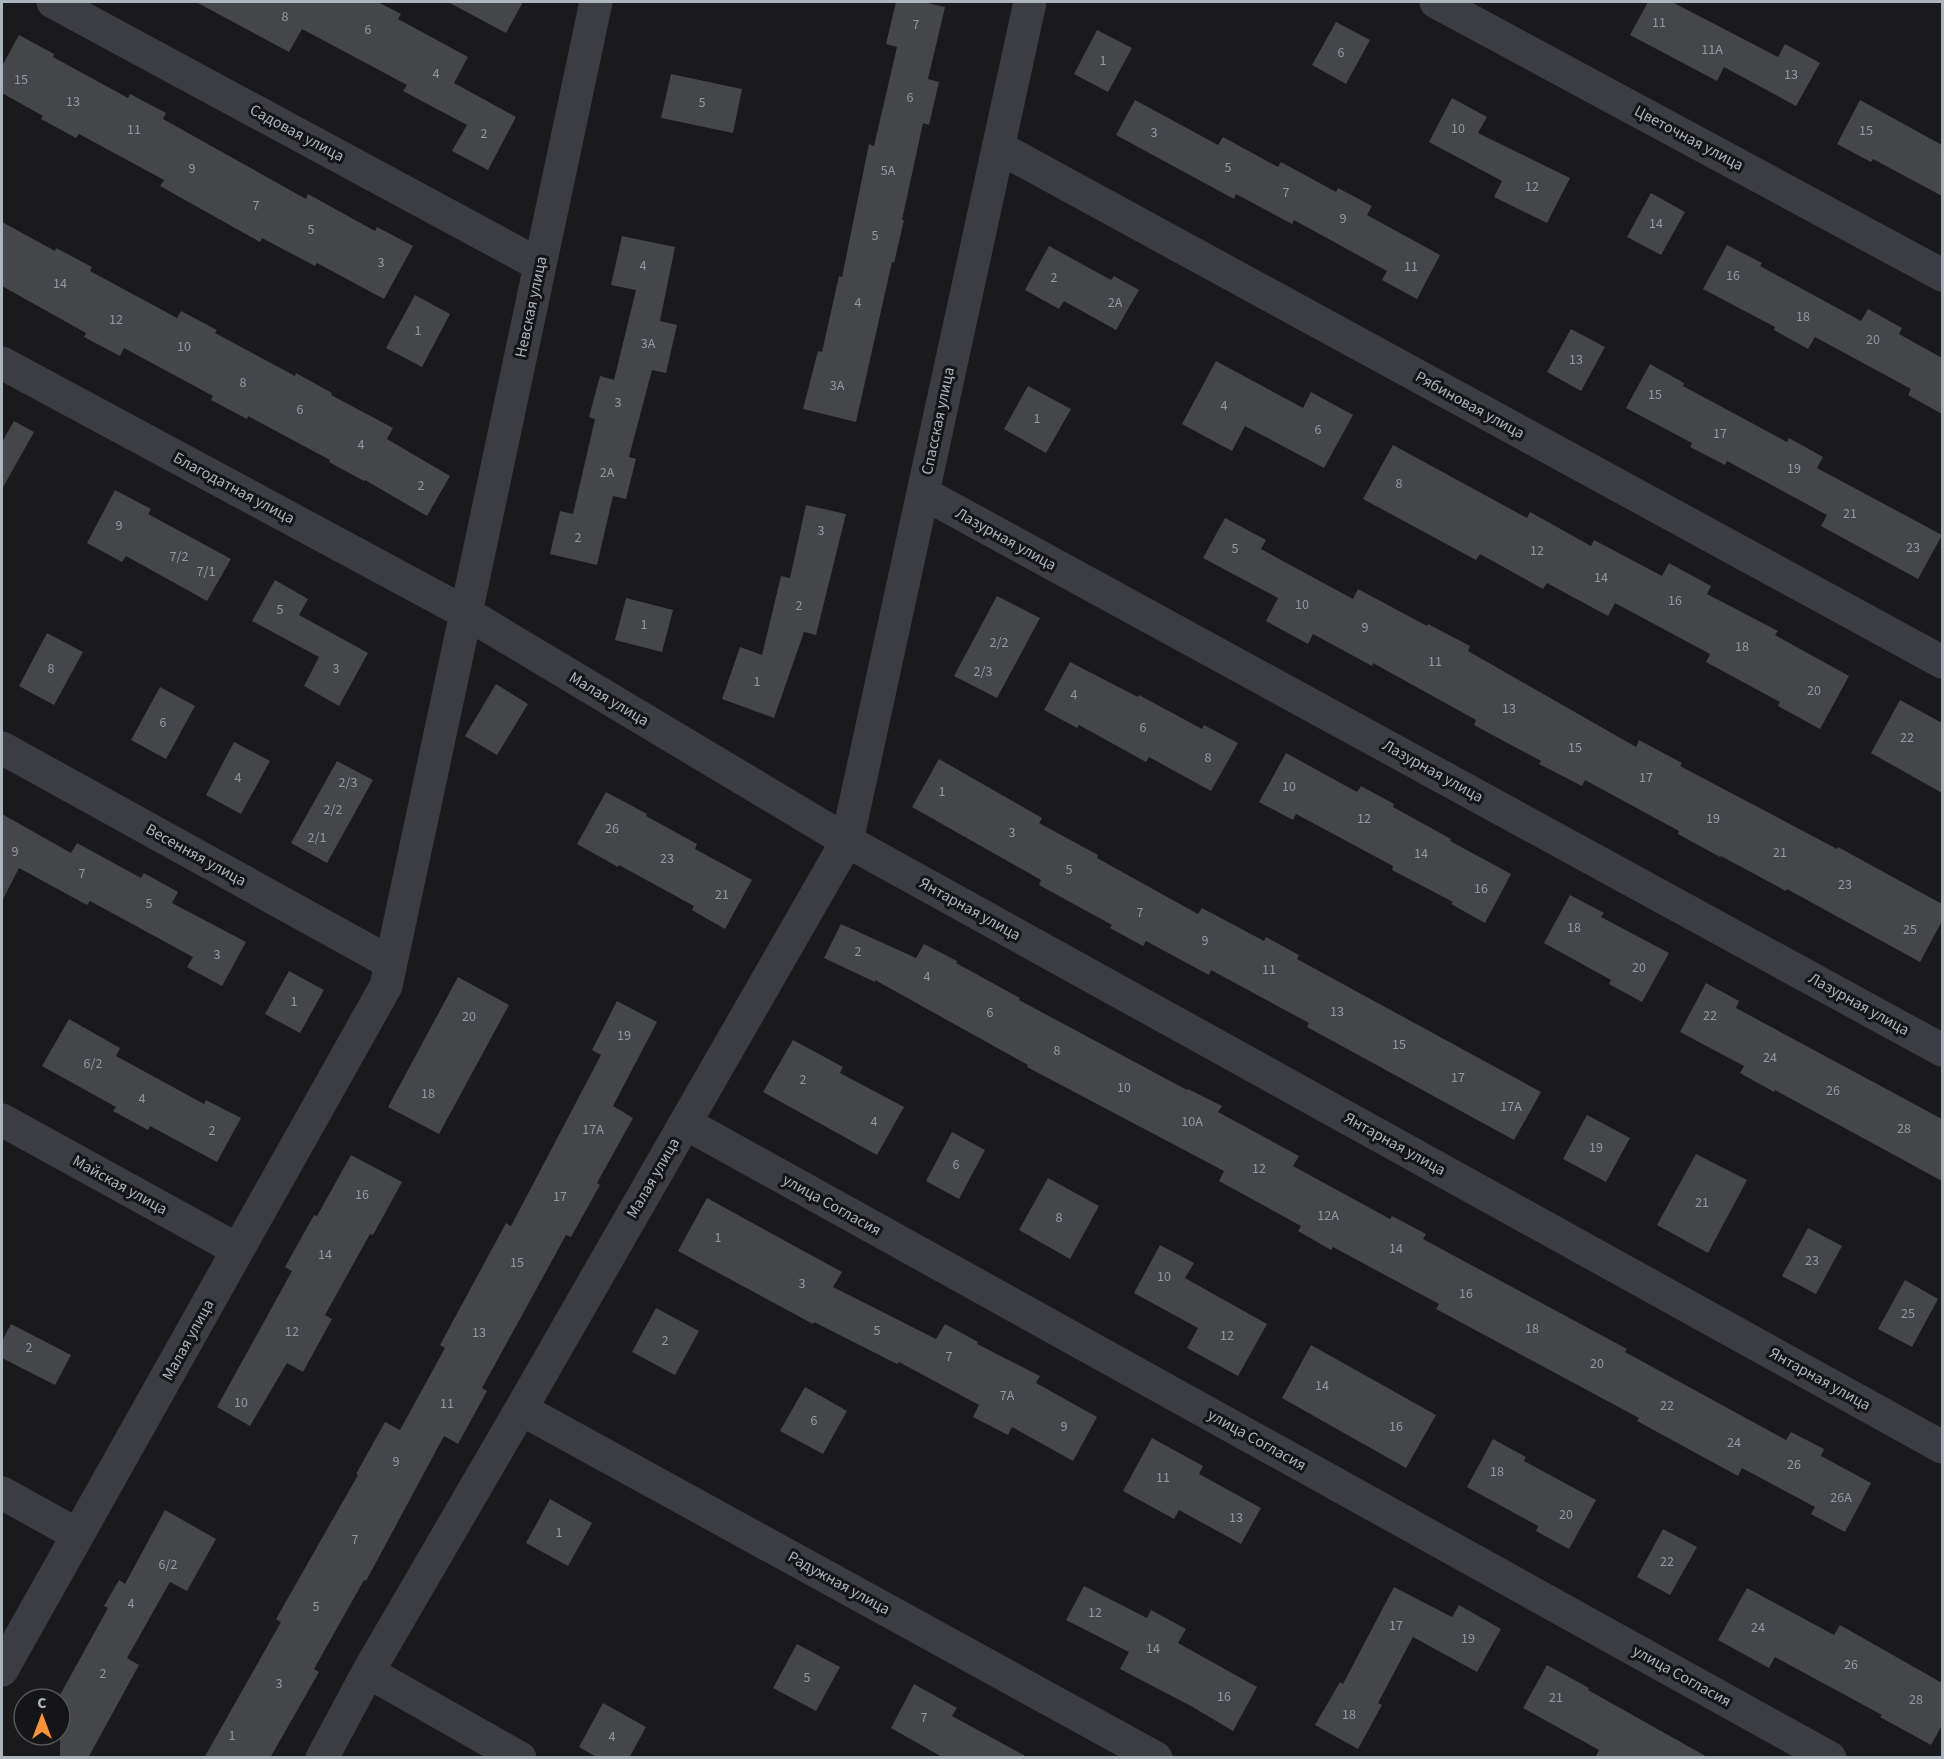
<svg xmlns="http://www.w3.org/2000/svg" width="1944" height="1759" viewBox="0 0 1944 1759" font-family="'Source Sans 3',sans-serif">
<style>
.building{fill:#44464a}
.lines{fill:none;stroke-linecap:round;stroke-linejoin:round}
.minor{stroke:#3b3d42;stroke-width:33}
.labels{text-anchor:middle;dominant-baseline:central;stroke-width:6;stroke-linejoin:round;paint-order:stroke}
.number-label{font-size:14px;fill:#9298a0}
.street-label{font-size:16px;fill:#acb4bc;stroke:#151518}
</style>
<rect width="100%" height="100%" fill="#1a1a1d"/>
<path class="building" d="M196,2H378L401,14L398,19L468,57L454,83L516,117L488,170L452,151L467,125L403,91L407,85L302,29L289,52Z
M448,2H523L506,33Z
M896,2H924L945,7L928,79L939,82L929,125L923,123L902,220H904L894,263L892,262L856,422L803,409L818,351L822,352L839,276L842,277L869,144L874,146L897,47L886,44Z
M1648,2H1672L1778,57L1785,44L1820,63L1796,106L1724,67L1717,81L1630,35Z
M1336,22L1370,40L1346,84L1312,65Z
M1097,30L1132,48L1108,92L1074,74Z
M19,35L54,54L53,57L128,98L130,94L166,113L163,119L306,199L308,194L375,231L377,227L413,246L384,299L317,263L315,266L262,238L260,242L160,186L164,180L79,134L76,138L41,119L43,116L2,93V66Z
M671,74L742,89L733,133L661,118Z
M1452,98L1487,117L1478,133L1570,178L1547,223L1494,197L1502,181L1429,142Z
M1135,100L1218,145L1223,137L1278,167L1281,162L1336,192L1338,188L1372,206L1367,215L1440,255L1417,299L1382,280L1387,271L1294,220L1292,224L1236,194L1234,199L1116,135Z
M1860,100L1942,145V196L1873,159L1871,162L1837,144Z
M1651,193L1685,212L1661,255L1627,237Z
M2,222L55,251L56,248L92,267L90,271L177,318L181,311L217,330L215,333L295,376L296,373L332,393L331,395L393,428L387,439L450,476L427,516L365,480L364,481L329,462L330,460L248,416L247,419L211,400L213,396L124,348L120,356L84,337L86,333L2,286Z
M622,236L675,247L660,321L677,325L666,373L652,370L629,457L636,459L626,499L613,496L597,565L550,554L560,511L573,514L595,419L589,417L600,376L614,380L636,290L611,285Z
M1727,245L1762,263L1760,266L1861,321L1868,309L1902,328L1899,334L1942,358V414L1908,395L1911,389L1815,337L1808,349L1774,330L1775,327L1703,289Z
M1049,246L1111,280L1114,276L1139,290L1116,330L1064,301L1059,309L1025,290Z
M415,295L450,314L422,367L386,348Z
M1571,329L1605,347L1581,391L1547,372Z
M1216,361L1303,408L1311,392L1353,415L1324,468L1245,426L1232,451L1182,424Z
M1650,364L1684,383L1683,386L1787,442L1789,438L1823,457L1817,468L1942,535L1918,579L1821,526L1827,515L1727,461L1725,465L1690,447L1692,443L1626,408Z
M1028,386L1071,409L1046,453L1004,429Z
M14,421L34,432L2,489V442Z
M1393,445L1527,518L1530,512L1591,546L1594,540L1662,576L1669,563L1711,586L1707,594L1778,631L1775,635L1849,676L1820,729L1778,706L1780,702L1706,662L1710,654L1615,603L1608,616L1547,583L1543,589L1480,554L1476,560L1363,499Z
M115,490L151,509L148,514L231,559L207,601L126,556L122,562L87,543Z
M806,505L846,514L816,635L804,632L774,718L722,699L740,647L762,655L781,576L790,578Z
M1225,518L1266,540L1261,549L1353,599L1358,589L1427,626L1428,624L1470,646L1468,651L1636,747L1639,740L1682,763L1680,766L1837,849L1838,847L1942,904V921L1920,962L1787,889L1786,891L1721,856L1720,857L1678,834L1679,831L1585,780L1582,786L1539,764L1541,761L1474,725L1476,720L1373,663L1372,666L1313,634L1308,644L1266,621L1278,598L1203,558Z
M275,580L308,599L299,615L368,653L339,706L304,686L319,657L252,621Z
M997,596L1040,618L997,698L954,676Z
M626,598L673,610L662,652L615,640Z
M47,633L83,652L54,705L19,686Z
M1070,662L1138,697L1139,695L1202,729L1204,725L1238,743L1211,791L1149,757L1146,762L1079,725L1077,728L1044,710Z
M496,684L528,704L497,755L465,736Z
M160,687L195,706L166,759L131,740Z
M1900,700L1942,723V793L1871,753Z
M234,742L270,761L241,814L206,795Z
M1286,753L1357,792L1361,786L1394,804L1393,807L1451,839L1450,841L1511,874L1485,923L1451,904L1453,902L1392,870L1393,866L1296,814L1293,820L1259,802Z
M939,759L1042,818L1039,823L1098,855L1097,858L1198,914L1202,908L1264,941L1266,937L1299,955L1297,959L1541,1092L1514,1140L1307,1027L1309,1023L1211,970L1209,975L1146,941L1143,946L1110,928L1112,925L1039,885L1041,880L912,807Z
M337,761L373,780L327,863L291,843Z
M606,792L647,814L646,816L697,844L695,849L752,880L725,929L692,910L694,906L619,865L618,867L577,844Z
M2,814L71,853L77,843L141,878L144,873L178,892L172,903L246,942L222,986L187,967L193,957L90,901L87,905L19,868L2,901Z
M1570,895L1604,913L1601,917L1669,953L1642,1002L1609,984L1611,980L1544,943Z
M841,924L916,958L924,944L957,961L956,963L1020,998L1019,1000L1187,1090L1188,1089L1222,1106L1218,1112L1299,1156L1293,1166L1390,1219L1392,1216L1426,1234L1423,1239L1627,1349L1625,1352L1786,1440L1791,1432L1824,1449L1821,1456L1871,1483L1845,1532L1811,1514L1815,1507L1742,1468L1738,1476L1637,1421L1639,1418L1436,1309L1439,1304L1333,1247L1331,1250L1298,1231L1301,1226L1219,1181L1224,1171L1027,1067L1028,1065L875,980V982L824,958Z
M289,971L324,990L300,1033L265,1014Z
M458,977L509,1005L439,1134L388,1107Z
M1706,983L1739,1001L1736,1008L1942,1119V1181L1775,1090L1774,1092L1740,1073L1744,1066L1680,1032Z
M617,1001L657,1022L613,1106L633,1118L597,1183L600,1185L571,1237L566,1235L482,1388L487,1391L458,1444L444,1436L366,1581L364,1580L314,1669L319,1672L270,1758H204L281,1622L276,1619L358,1475L356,1474L385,1422L400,1430L445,1348L440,1345L506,1223L511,1226L601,1055L592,1050Z
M69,1019L120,1048L116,1056L204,1104L206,1100L241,1118L217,1162L150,1126L148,1130L113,1111L116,1107L42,1066Z
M793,1040L843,1067L840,1073L904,1107L877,1155L763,1092Z
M1587,1115L1630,1138L1606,1182L1563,1159Z
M952,1132L985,1150L959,1199L926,1181Z
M1696,1154L1747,1180L1708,1253L1657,1225Z
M351,1155L402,1182L373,1235L370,1234L325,1315L332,1319L303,1372L287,1363L250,1426L217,1407L292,1271L285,1267L314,1215L317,1216Z
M1048,1178L1099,1206L1070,1259L1019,1230Z
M707,1198L842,1272L833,1287L936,1339L945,1324L978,1342L977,1344L1040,1376L1036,1383L1097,1417L1073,1461L1012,1427L1008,1435L973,1417L979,1405L899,1362L897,1364L814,1322L813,1324L678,1251Z
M1808,1228L1842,1246L1816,1294L1782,1276Z
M1160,1245L1194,1263L1185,1278L1267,1324L1238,1376L1187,1348L1198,1328L1134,1293Z
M1905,1280L1938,1299L1912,1347L1878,1329Z
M656,1308L699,1331L675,1375L632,1352Z
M11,1324L71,1355L55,1385L2,1358V1341Z
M1311,1345L1436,1415L1406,1468L1282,1398Z
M805,1387L847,1411L823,1454L780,1431Z
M1152,1438L1203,1466L1199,1474L1261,1508L1241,1544L1179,1510L1174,1519L1123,1491Z
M1493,1439L1526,1457L1524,1461L1596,1500L1569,1549L1536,1531L1538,1526L1467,1487Z
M550,1499L592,1523L568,1566L526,1543Z
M165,1510L216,1539L187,1591L170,1582L127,1658L139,1665L88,1758H60V1695L108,1608L104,1606L119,1580L125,1584Z
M1663,1529L1697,1547L1670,1595L1637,1577Z
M1084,1586L1147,1618L1151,1610L1186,1629L1178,1643L1257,1687L1233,1731L1191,1706L1120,1669L1129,1652L1066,1620Z
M1394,1587L1452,1617L1459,1605L1501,1629L1477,1672L1413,1637L1378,1703L1382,1705L1358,1749L1315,1725L1340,1682L1343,1684Z
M1747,1588L1834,1635L1840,1625L1942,1683V1725L1931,1745L1880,1717L1882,1715L1775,1657L1769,1668L1718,1640Z
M797,1644L840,1667L816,1711L773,1688Z
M1547,1665L1589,1688L1588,1690L1709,1758H1595L1599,1750L1523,1708Z
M914,1684L957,1708L952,1716L1029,1758H944L891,1728Z
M603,1703L646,1727L629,1758H598L579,1747Z"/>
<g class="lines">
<path class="minor" d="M53,2L540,265
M1030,2L847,841L1942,1447
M1436,2L1942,275
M998,147L1942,662
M2,363L466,613L596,2
M923,493L1942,1050
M2,748L391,963
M2,1120L238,1250
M685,1123L1830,1758
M521,1409L1156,1758
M2,1493L78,1535
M2,1670L386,986L466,613L847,841L521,1409L368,1672L322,1758
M368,1672L520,1758"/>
</g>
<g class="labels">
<g class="number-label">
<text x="285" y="17">8</text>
<text x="1659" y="23">11</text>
<text x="916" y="25">7</text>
<text x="368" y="30">6</text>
<text x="1712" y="50">11А</text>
<text x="1341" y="53">6</text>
<text x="1103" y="61">1</text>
<text x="436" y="74">4</text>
<text x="1791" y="75">13</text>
<text x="21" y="80">15</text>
<text x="910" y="98">6</text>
<text x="73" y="102">13</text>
<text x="702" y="103">5</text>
<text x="1458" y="129">10</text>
<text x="134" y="130">11</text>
<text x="1866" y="131">15</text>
<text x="1154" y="133">3</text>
<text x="484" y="134">2</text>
<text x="1228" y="168">5</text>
<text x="192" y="169">9</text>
<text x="888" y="171">5А</text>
<text x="1532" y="187">12</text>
<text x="1286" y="193">7</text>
<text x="256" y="206">7</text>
<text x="1343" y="219">9</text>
<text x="1656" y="224">14</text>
<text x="311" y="230">5</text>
<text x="875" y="236">5</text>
<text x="381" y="263">3</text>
<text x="643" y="266">4</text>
<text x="1411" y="267">11</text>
<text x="1733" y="276">16</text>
<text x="1054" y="278">2</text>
<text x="60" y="284">14</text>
<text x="858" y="303">4</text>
<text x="1115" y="303">2А</text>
<text x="1803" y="317">18</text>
<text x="116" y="320">12</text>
<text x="418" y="331">1</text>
<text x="1873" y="340">20</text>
<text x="648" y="344">3А</text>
<text x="184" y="347">10</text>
<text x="1576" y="360">13</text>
<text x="243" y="383">8</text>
<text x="837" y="386">3А</text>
<text x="1655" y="395">15</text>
<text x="618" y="403">3</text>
<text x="1224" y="406">4</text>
<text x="300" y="410">6</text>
<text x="1037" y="419">1</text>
<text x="1318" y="430">6</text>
<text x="1720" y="434">17</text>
<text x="361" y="445">4</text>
<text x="1794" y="469">19</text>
<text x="607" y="473">2А</text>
<text x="1399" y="484">8</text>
<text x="421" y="486">2</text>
<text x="1850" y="514">21</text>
<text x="119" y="526">9</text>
<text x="821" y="531">3</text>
<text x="578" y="538">2</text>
<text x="1913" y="548">23</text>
<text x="1235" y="549">5</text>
<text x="1537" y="551">12</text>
<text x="179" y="557">7/2</text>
<text x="206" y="572">7/1</text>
<text x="1601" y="578">14</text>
<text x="1675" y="601">16</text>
<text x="1302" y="605">10</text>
<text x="799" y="606">2</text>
<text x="280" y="610">5</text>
<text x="644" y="625">1</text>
<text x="1365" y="628">9</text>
<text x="999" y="643">2/2</text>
<text x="1742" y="647">18</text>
<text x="1435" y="662">11</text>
<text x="51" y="669">8</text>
<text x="336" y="669">3</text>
<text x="983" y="672">2/3</text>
<text x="757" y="682">1</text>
<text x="1814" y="691">20</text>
<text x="1074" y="695">4</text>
<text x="1509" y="709">13</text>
<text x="163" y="723">6</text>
<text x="1143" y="728">6</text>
<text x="1907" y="738">22</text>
<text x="1575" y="748">15</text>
<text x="1208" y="758">8</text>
<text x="238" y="778">4</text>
<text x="1646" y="778">17</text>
<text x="348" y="783">2/3</text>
<text x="1289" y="787">10</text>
<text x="942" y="792">1</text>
<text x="333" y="810">2/2</text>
<text x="1364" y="819">12</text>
<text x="1713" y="819">19</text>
<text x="612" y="829">26</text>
<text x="1012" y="833">3</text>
<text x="317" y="838">2/1</text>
<text x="15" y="852">9</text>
<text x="1780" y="853">21</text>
<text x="1421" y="854">14</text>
<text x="667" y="859">23</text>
<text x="1069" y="870">5</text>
<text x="82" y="874">7</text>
<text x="1845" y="885">23</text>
<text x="1481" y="889">16</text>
<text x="722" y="895">21</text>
<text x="149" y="904">5</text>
<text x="1140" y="913">7</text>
<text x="1574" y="928">18</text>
<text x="1910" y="930">25</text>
<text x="1205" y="941">9</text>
<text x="858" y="952">2</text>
<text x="217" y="955">3</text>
<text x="1639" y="968">20</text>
<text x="1269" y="970">11</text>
<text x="927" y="977">4</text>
<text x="294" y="1002">1</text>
<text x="1337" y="1012">13</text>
<text x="990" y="1013">6</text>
<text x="1710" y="1016">22</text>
<text x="469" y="1017">20</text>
<text x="624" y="1036">19</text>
<text x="1399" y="1045">15</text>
<text x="1057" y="1051">8</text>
<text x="1770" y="1058">24</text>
<text x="93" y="1064">6/2</text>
<text x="1458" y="1078">17</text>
<text x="803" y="1080">2</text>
<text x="1124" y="1088">10</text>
<text x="1833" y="1091">26</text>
<text x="428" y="1094">18</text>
<text x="142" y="1099">4</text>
<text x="1511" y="1107">17А</text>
<text x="874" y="1122">4</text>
<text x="1192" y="1122">10А</text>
<text x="1904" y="1129">28</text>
<text x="593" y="1130">17А</text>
<text x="212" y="1131">2</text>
<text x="1596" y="1148">19</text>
<text x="956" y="1165">6</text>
<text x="1259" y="1169">12</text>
<text x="362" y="1195">16</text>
<text x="560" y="1197">17</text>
<text x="1702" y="1203">21</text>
<text x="1328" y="1216">12А</text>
<text x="1059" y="1218">8</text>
<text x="718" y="1238">1</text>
<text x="1396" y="1249">14</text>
<text x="325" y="1255">14</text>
<text x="1812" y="1261">23</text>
<text x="517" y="1263">15</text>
<text x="1164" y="1277">10</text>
<text x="802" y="1284">3</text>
<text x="1466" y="1294">16</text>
<text x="1908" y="1314">25</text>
<text x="1532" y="1329">18</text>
<text x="877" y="1331">5</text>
<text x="292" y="1332">12</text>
<text x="479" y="1333">13</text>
<text x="1227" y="1336">12</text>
<text x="665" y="1341">2</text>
<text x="29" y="1348">2</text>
<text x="949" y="1357">7</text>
<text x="1597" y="1364">20</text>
<text x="1322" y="1386">14</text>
<text x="1007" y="1396">7А</text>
<text x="241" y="1403">10</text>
<text x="447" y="1404">11</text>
<text x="1667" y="1406">22</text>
<text x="814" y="1421">6</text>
<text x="1064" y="1427">9</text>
<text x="1396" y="1427">16</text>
<text x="1734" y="1443">24</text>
<text x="396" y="1462">9</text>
<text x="1794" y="1465">26</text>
<text x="1497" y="1472">18</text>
<text x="1163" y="1478">11</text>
<text x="1841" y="1498">26А</text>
<text x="1566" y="1515">20</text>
<text x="1236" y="1518">13</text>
<text x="559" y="1533">1</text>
<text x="355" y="1540">7</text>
<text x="1667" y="1562">22</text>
<text x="168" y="1565">6/2</text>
<text x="131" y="1604">4</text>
<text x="316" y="1607">5</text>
<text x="1095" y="1613">12</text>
<text x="1396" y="1626">17</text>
<text x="1758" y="1628">24</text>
<text x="1468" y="1639">19</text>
<text x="1153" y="1649">14</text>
<text x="1851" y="1665">26</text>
<text x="103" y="1674">2</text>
<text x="807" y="1678">5</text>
<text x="279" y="1684">3</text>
<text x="1224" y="1697">16</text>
<text x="1556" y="1698">21</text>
<text x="1916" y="1700">28</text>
<text x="1349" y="1715">18</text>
<text x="924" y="1718">7</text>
<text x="232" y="1736">1</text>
<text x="612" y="1737">4</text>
</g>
<g class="street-label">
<text transform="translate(297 133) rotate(28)">Садовая улица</text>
<text transform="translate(1689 138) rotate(28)">Цветочная улица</text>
<text transform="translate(531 307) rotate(-78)">Невская улица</text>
<text transform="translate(1470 405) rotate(29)">Рябиновая улица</text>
<text transform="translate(938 421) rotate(-78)">Спасская улица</text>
<text transform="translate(234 488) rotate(28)">Благодатная улица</text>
<text transform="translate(1006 539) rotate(29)">Лазурная улица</text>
<text transform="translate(609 699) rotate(31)">Малая улица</text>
<text transform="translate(1433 771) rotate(29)">Лазурная улица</text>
<text transform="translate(196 855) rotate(29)">Весенняя улица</text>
<text transform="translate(970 909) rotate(29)">Янтарная улица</text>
<text transform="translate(1859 1004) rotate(29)">Лазурная улица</text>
<text transform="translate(1395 1144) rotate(29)">Янтарная улица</text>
<text transform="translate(653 1178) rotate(-60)">Малая улица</text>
<text transform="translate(120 1185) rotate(29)">Майская улица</text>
<text transform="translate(832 1205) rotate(29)">улица Согласия</text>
<text transform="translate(188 1340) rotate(-61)">Малая улица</text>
<text transform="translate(1820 1379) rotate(29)">Янтарная улица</text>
<text transform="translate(1257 1440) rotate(29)">улица Согласия</text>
<text transform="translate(839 1583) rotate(29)">Радужная улица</text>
<text transform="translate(1682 1676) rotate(29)">улица Согласия</text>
</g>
</g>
<rect width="1944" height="1759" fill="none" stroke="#acb4bc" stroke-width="6"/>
<g transform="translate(42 1717)"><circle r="28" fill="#151518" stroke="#51555a" stroke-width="1.5"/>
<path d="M0-4.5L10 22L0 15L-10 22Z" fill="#f89337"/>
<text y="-9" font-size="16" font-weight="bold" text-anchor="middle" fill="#acb4bc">С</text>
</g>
</svg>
